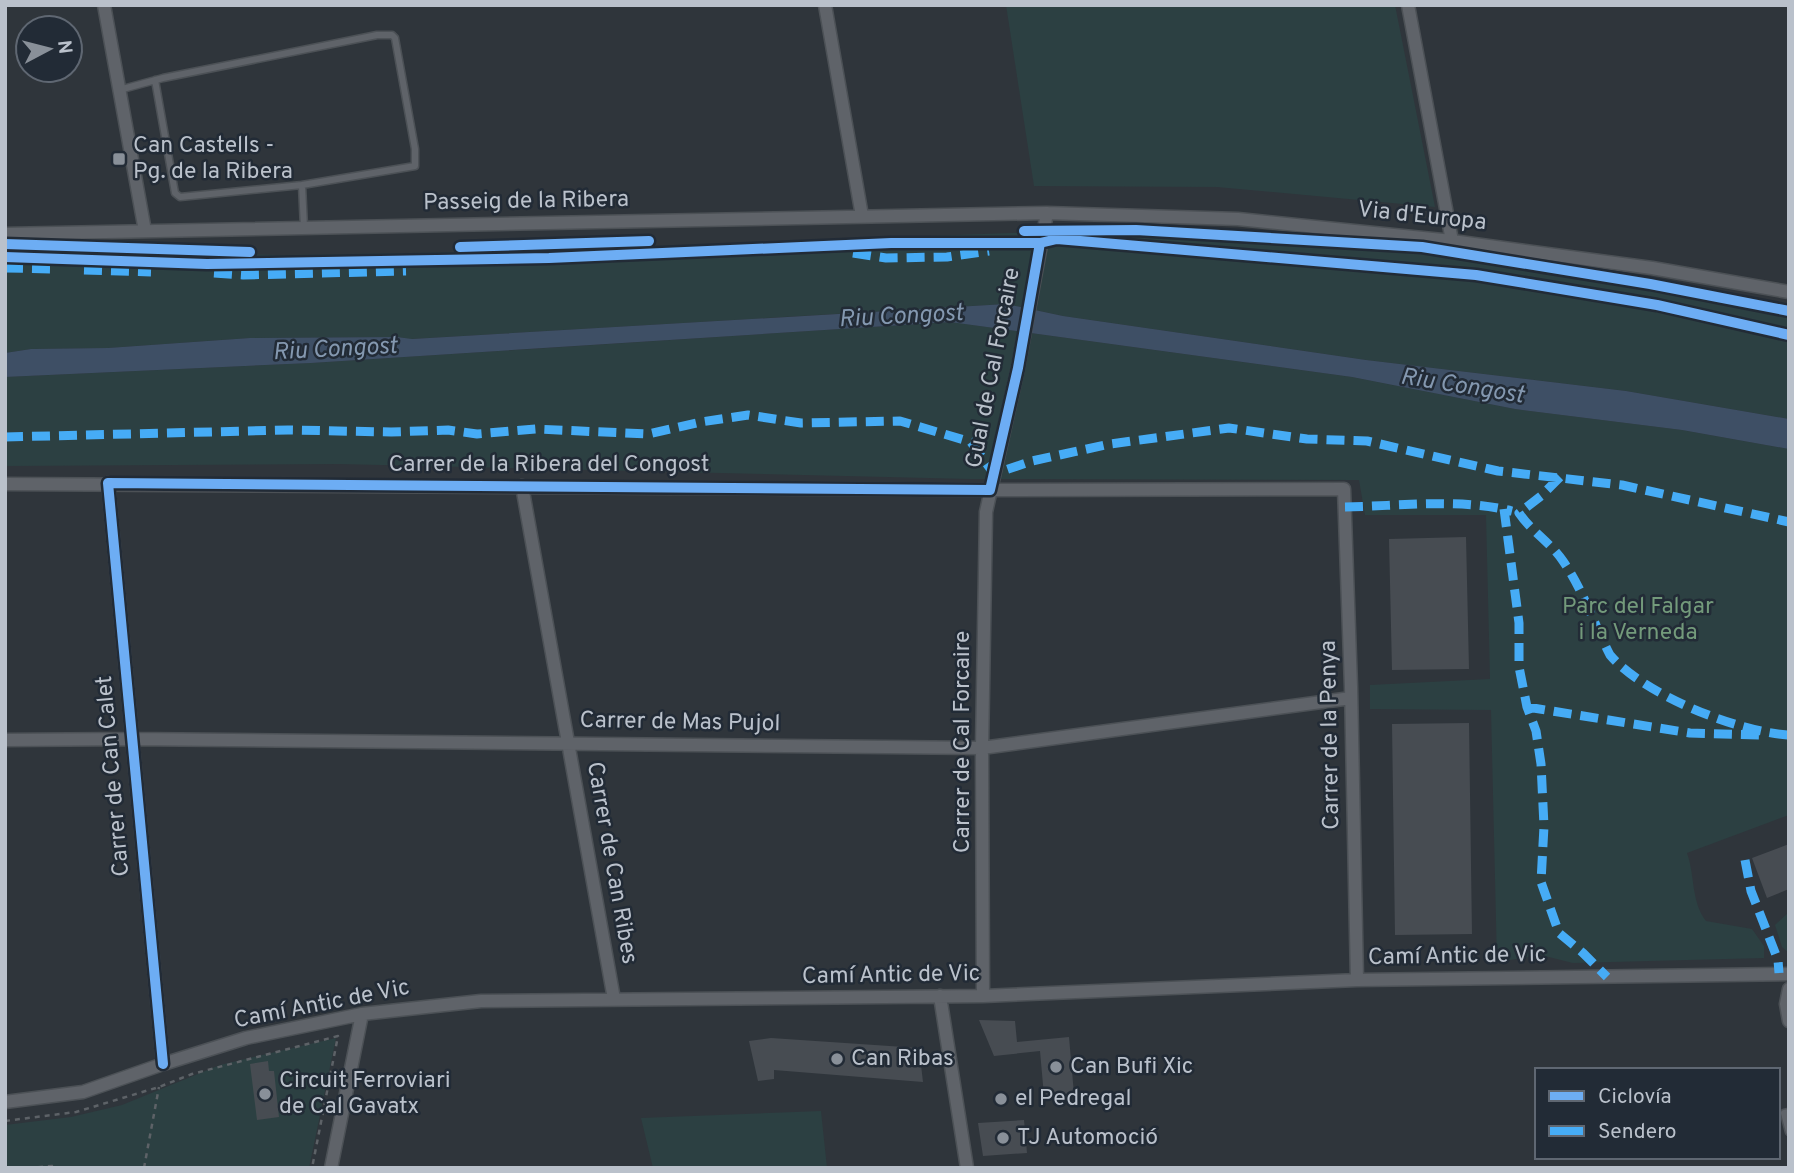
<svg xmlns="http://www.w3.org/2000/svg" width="1794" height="1173" viewBox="0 0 1794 1173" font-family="Overpass,sans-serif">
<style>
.green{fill:#2c4042}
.water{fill:#3e4f65}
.building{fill:#474c52}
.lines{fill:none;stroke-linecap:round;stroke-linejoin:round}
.lane-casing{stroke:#4c5156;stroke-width:9}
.street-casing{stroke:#4c5156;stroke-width:15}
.path{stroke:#5d6267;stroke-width:2.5;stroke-dasharray:5 5;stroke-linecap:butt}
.lane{stroke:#5f6369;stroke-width:6}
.street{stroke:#5f6369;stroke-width:12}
.quiet{stroke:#46acf6;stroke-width:9;stroke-dasharray:18 9;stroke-linecap:butt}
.cycleway-casing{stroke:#222b36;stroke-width:15}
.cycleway{stroke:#6dadf4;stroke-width:10}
.poi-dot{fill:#899099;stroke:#222b36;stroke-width:2.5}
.labels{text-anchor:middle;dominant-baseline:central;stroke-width:5;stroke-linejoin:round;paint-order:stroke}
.poi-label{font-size:23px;fill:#bac1cb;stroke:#222b36;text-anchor:start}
.street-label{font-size:23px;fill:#bac1cb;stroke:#222b36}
.park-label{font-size:23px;fill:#739a7b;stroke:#222b36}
.water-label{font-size:24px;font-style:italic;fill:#8498b0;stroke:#222b36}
</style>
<rect width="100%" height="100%" fill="#2f353b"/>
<path class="green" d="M1006,5H1395L1435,207L1217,187L1034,186Z
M1036,232L1159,234L1444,252L1640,286L1789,316V419L1626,391L1366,360L1063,316L1006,304L411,339L397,337L250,338L108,348L31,349L5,353V250L283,255L519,251Z
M951,322L1352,377L1515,409L1682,430L1789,449V815L1687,853C1695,875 1691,902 1706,921L1752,929L1764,946V958L1573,963L1541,955L1497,962L1491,710L1370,709V685L1490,679L1486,515H1365L1359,480L970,479L339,464L5,466V377L311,363Z
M1789,912V953L1782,947L1775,925Z
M336,1038L309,1168H5V1125L71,1117L122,1105L220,1065Z
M821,1111L827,1168H653L641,1118Z"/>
<path class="water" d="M1006,304L1063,316L1366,360L1626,391L1789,419V449L1682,430L1515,409L1352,377L950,322L311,363L5,377V353L31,349L108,348L250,338L397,337L412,339Z"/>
<path class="building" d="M1466,537L1469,669L1392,670L1389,539Z
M1469,723L1472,934L1395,935L1392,724Z
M1789,844V889L1767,898L1752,858Z
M979,1020L1015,1021L1017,1042L1069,1037L1074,1094L1044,1096L1040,1051L994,1056Z
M771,1038L919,1048L923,1082L774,1070V1079L758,1081L749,1041Z
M268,1061L269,1071H274L279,1117L257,1120L250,1064Z
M1024,1120L1027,1153L983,1156L978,1123Z"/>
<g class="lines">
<defs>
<path id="lane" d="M155,80L175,193L180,197L302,185
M119,90L163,78L377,35H392L395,38L415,149V166L302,185L304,228
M1789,1112L1784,1113L1789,1132"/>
<path id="street" d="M104,5L145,231
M825,5L862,216
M1408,5L1452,241
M5,234L1047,213L1238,219L1452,241L1652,268L1789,292
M108,483L163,1064
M5,484L990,490L1344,489L1351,687L1357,980
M522,486L614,999
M5,740L131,739L982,748L1351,698
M1789,989L1786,1004L1789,1021
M940,996L967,1168
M983,996L982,748L986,512L1018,368L1047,213
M5,1102L83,1092L163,1064L246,1038L362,1014L481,1001L983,996L1357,980L1789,974
M331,1168L362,1014"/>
</defs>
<use href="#lane" class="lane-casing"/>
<use href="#street" class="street-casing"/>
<path class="path" d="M5,1121L76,1112L159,1087L192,1074L338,1036L312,1168
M28,1168L52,1166L59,1168
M144,1168L159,1087"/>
<use href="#lane" class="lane"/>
<use href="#street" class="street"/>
<path class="quiet" d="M853,253L886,258L947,257L989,251
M5,268L56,269
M84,270L151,272
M214,273L243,275L406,271
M5,437L288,430L391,432L448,430L477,434L536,429L648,434L701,422L748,415L801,423L900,421L971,442L994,474L1032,461L1110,444L1229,428L1307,439L1367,441L1498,471L1622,485L1789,522
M1560,477L1541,496L1519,513C1531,531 1551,543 1563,561C1583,590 1594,624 1610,655C1644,695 1738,732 1789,735
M1345,507C1401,506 1458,498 1512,511
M1504,509L1519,623V667L1527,707L1536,731L1541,764L1544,826L1541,882L1559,933L1583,953L1607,977
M1527,707L1690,733L1762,735
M1745,860L1751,891L1778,960L1779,973"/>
<defs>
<path id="cycleway" d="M1024,231L1136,230L1422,247L1650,284L1789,311
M5,244L250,252
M460,247L649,241
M5,257L207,264L549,258L891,243H1040L1057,239L1476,275L1657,305L1789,335
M163,1064L108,483L990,490L1018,368L1040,243"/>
</defs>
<use href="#cycleway" class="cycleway-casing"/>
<use href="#cycleway" class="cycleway"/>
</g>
<g class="poi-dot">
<rect x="112" y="152" width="14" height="14" rx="3.5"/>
<circle cx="837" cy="1059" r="7"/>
<circle cx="1056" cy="1067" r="7"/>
<circle cx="265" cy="1094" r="7"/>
<circle cx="1001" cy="1099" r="7"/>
<circle cx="1003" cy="1138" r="7"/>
</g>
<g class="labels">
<g class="poi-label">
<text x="133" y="146">Can Castells -<tspan x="133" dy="26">Pg. de la Ribera</tspan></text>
<text x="851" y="1059">Can Ribas</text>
<text x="1070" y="1067">Can Bufi Xic</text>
<text x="279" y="1081">Circuit Ferroviari<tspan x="279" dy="26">de Cal Gavatx</tspan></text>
<text x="1015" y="1099">el Pedregal</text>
<text x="1017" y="1138">TJ Automoció</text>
</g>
<g class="street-label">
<text transform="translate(526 202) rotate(-1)">Passeig de la Ribera</text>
<text transform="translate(1422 217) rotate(6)">Via d'Europa</text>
<text transform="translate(994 368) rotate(-79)">Gual de Cal Forcaire</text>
<text x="549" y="465">Carrer de la Ribera del Congost</text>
<text transform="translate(680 723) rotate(1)">Carrer de Mas Pujol</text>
<text transform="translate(1331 735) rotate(-91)">Carrer de la Penya</text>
<text transform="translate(963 742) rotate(-90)">Carrer de Cal Forcaire</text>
<text transform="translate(114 776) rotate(-95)">Carrer de Can Calet</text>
<text transform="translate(611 863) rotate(80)">Carrer de Can Ribes</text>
<text transform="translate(1457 957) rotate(-1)">Camí Antic de Vic</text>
<text transform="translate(891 976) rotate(-1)">Camí Antic de Vic</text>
<text transform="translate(322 1005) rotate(-11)">Camí Antic de Vic</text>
</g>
<g class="park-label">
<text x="1638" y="607">Parc del Falgar<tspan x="1638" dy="26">i la Verneda</tspan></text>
</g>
<g class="water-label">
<text transform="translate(901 317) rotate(-3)">Riu Congost</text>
<text transform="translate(335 350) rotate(-3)">Riu Congost</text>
<text transform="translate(1462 387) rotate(9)">Riu Congost</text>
</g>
</g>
<rect width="1794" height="1173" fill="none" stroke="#bac1cb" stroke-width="14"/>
<rect x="1535" y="1068" width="245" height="91" fill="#222b36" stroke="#5f6772" stroke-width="2"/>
<rect x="1549" y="1091" width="35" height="10" fill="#6dadf4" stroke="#5f6772" stroke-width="2"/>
<text x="1598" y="1103" font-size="21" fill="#bac1cb">Ciclovía</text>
<rect x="1549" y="1126" width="35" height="10" fill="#46acf6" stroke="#5f6772" stroke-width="2"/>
<text x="1598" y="1138" font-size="21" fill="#bac1cb">Sendero</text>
<g transform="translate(49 49) rotate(83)"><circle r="33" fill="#222b36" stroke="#5f6772" stroke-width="2"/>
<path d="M0-5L12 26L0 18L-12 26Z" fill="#899099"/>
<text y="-10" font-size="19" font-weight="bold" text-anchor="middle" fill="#bac1cb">N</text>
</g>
</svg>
